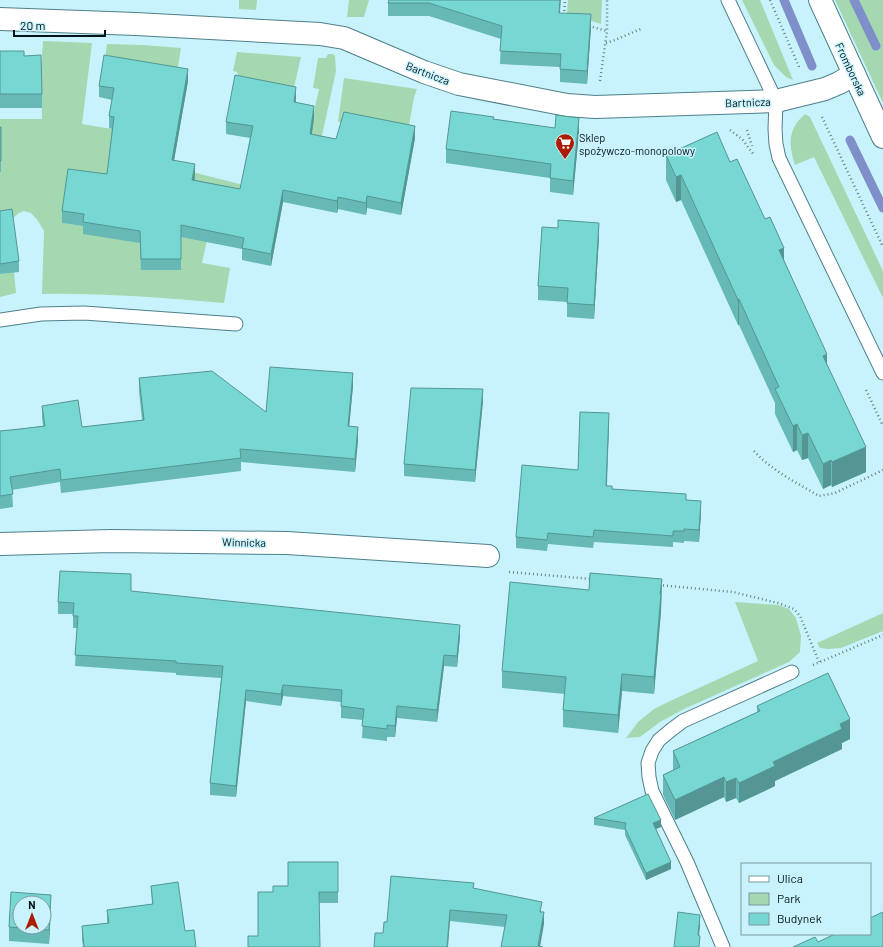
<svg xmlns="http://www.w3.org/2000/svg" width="883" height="947" viewBox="0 0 883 947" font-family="Barlow,sans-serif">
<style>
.green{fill:#a4d8b0;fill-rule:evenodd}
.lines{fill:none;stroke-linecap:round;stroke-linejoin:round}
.stream{stroke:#7e8fca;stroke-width:9}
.service-casing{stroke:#4e7f8a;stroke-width:15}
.minor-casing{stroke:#4e7f8a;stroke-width:24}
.tertiary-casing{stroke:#4e7f8a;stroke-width:24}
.path{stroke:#648289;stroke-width:2.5;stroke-dasharray:1 3;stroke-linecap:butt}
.service{stroke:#fff;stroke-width:13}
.minor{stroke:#fff;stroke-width:22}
.tertiary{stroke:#fff;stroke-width:22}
.wall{fill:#66b9b5}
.shaded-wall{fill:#539694}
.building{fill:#77d7d3;stroke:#539694;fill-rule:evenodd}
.labels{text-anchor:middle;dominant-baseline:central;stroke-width:3;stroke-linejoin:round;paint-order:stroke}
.street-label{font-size:11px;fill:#021418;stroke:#c9f3fc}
.poi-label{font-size:11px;fill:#021418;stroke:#c9f3fc;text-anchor:start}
</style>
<rect width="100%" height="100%" fill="#c9f3fc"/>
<path class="green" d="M239,0H257L256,10L239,9Z
M349,0H369L364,17H347Z
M568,0H602L601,24L567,13Z
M742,0H760L793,80L786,77L774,65Z
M835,0H883V103Z
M43,41L92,43L82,124L130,132L173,167L247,186L256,190L217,194L202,263L230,268L224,303C163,298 103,293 42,294L44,231L38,221L31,213L24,211L19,213L12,219L0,221V172H1L0,119H42L41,69ZM106,186L84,226L62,223Z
M107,44L143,45L181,48L176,79L104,67Z
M237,52L301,57L292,96L242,86L237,72L233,71Z
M328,54H333L335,56L336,71L315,168L302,166L319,89L313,88L318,58H326Z
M344,78L417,89L414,97L407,137L338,122Z
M805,114L810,117L883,271V298L814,157L795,165C788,144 788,129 805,114Z
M14,272L16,293L0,297V274Z
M735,602L778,605L789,609L796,618L801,636L800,652L789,662L684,709L660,722L640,737L626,738L638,722L654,709L668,702L758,661Z
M883,613V631L841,648L828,649L820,648L817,643Z"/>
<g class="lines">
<path class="stream" d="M784,0L812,66
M854,0L876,46
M850,140L883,208"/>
<defs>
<path id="service" d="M728,0L776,101L775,129L776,144L779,158L883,373
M0,320L41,314L84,313L236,324
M723,947L687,862L652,791L649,777L648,763L652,751L659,740L671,730L683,721L792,672"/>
<path id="minor" d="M0,19L136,24L320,34L344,38L424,72L459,84L567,105L595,107L776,101L825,89L839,83L854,74
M0,544L111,541L287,543L488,556"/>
<path id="tertiary" d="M820,0L883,137"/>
</defs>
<use href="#service" class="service-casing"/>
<use href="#minor" class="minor-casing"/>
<use href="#tertiary" class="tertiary-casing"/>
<path class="path" d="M770,0L799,67
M564,15L565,0
M589,26L607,31
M606,43L615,40L643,28
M600,81L607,31V0
M822,117L883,247
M730,130L742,139L754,155
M747,130L752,146
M866,390L883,426
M754,451C771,470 797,483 819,496L835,493L883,470
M509,572L592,579
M659,585L733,592L778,603L794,609L800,616L819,662
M813,665L883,635"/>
<use href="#service" class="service"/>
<use href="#minor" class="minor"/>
<use href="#tertiary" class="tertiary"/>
</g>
<path class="wall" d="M389,0H561L560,13L591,27L587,84L560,82V67L500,64L501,39L429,16H388V3Z
M0,51L42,94V108H0Z
M188,81L174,160L195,176V180L240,189L250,138L226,134V122L296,98V102L314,118L312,134L336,139L415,138L401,215L367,208L366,215L338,209L337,213L283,202L271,266L242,260V249L181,237V270H141L140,243L83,234V226L62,223V211L107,174L112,129L109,128V116L112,100L99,97V86Z
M494,119L579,132L573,195L550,192V178L446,163V149Z
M0,127H1V172H0Z
M666,155L730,162L765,219L784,260L827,366L866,472L832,487L831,485L823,489L808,458L802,460L797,450L793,452L775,414V403L739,325H738L681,200L676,202L666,180Z
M0,211L19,261V272L0,274Z
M599,237L594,319L567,317V302L538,300V286Z
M139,378L266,412L353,386L349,426L358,440L355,472L241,462V471L61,493L60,482L12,490L13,507L0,509V431L20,429L43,426L42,418V406L82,427L142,420L139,391Z
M483,401L475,482L404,476V464Z
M609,424L607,486L612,489L686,500L701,513L699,542L684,541V543L673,542V547L594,542L593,548L548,544L547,551L516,548V537L578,470Z
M662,579L661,611L654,694L622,691L618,733L563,727V710L565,694L502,688V671L589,590Z
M131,591L460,636L457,667L444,666L437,722L397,718L395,737H387V741L362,738L363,720L341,718V702L283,696L281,706L246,701L236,797L210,795V783L221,678L176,675V673L75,666L77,628H73V614H58V602Z
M757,706L850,739L842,743V749L775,781V786L739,803L736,798L726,802L724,797L675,820L663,795V775L673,770V751L757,712Z
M594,818L661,827L656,829L671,869L646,880L625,835V830L594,825Z
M338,862V903H319L258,936L273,892L288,886Z
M151,886L196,947H83L82,940V926L107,923V910L152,904Z
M474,888L542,912L544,924L501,947L505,927L450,921L383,933L387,922Z
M51,909L49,944L9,941V927Z"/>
<path class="shaded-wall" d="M591,14V27L587,84V71Z
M188,69V81L172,172V160Z
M296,87V98L294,113V102Z
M314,106V118L310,146V134Z
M579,118V132L573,195V181Z
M415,126V138L401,215V203Z
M195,164V176L192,192V180Z
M681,175V200L676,202V177Z
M283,190V202L271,266V254Z
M367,196V208L366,215V203Z
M338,197V209L337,213V201Z
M599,223V237L594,319V305Z
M784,248V273L779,250Z
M739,299V325H738V300Z
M827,354V379L823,356Z
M353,373V386L348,439V426Z
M483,389V401L475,482V470Z
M609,413V424L606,497V486Z
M797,424V450L793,452V426Z
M358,427V440L355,472V459Z
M808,433V458L802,460V435Z
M866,447V472L832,487V462Z
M831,460V485L823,489V464Z
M701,501V513L699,542V530Z
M662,579L661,611L654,694V677Z
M460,625V636L457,667V656Z
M444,655V666L437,722V710Z
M622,674V691L618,733V715Z
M283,685V696L281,706V694Z
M246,690V701L236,797V786Z
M397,706V718L395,737V726Z
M850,719V739L842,743V749L775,781V786L739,803V783L773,762L840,724Z
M724,777V797L675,820V800Z
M736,778V798L726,802V782Z
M661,820V827L653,830V823Z
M671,862V869L646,880V873Z
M51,895V909L49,944V930Z
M450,910V921L448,947H447Z
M544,912V924L540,947H538Z
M700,915V926L698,947V935Z"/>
<path class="building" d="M389,0H560L559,13L591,14L587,71L560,69L561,54L500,51L502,26L429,3H388Z
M0,51H24V56L41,55L42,94H0Z
M104,55L188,69L172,160L195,164L192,180L240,189L253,126L226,122L235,75L296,87L294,102L314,106L310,134L336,139L344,112L415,126L401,203L367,196L366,203L338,197L337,201L283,190L271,254L242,248L244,238L181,225V259H141L140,231L83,222L84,214L62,211L68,169L107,174L114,117L109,116L114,88L99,86Z
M451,111L494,117L493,119L555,128L556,115L579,118L573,181L550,178L551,164L446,149Z
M0,127H1V161H0Z
M717,132L730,162L737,159L765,219L770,217L784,248L779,250L827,354L823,356L866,447L832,462L831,460L823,464L808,433L802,435L797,424L793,426L775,389L779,387L739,299L738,300L681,175L676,177L666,155Z
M12,209L19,261L0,264V211Z
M558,220L599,223L594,305L567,303L568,288L538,286L542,227L558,228Z
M270,367L353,373L348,426L358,427L355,459L240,449L241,458L61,480L60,469L10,477L13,494L0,496V431L20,429L45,426L42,406L78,400L82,427L144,420L139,378L212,371L266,412Z
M411,388L483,389L475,470L404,464Z
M580,412L609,413L606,486H612V489L686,494V500L701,501L699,530L684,529V531H673V536L594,530L593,537L548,533L547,540L516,537L522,465L578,470Z
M60,571L131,574V591L460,625L457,656L444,655L437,710L397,706L395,726L387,725V729L362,726L364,709L341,706L342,690L283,685L281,694L246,690L236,786L210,783L223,666L176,663V661L75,655L78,616H73L74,603L58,602Z
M590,573L662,579L660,594H661L654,677L622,674L618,715L563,710L566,677L502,671L510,582L589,590Z
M828,673L850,719L840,724L842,729L773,762L775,766L739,783L736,778L726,782L724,777L675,800L663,775L680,767L673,751L760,711L757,706Z
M648,794L661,820L653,823L671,862L646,873L625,828L626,823L594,818Z
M288,862H338V892H319L320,947H248V936H258V892H273V886H288Z
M391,876L474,883L473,888L542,902L540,912H544L538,946L543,947H501L507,915L450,910L447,947H374L375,933H383L384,922H387Z
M178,882L185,931L194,930L196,947H84L82,926L109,923L107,910L153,904L151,886Z
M11,892L51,895L49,930L9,927ZM20,903H44V927H20Z
M678,912L700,915L698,935L700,936L699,947H674Z
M883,912V947H793L815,937L818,942L835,934H870V918Z"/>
<defs>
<symbol id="supermarket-pin" viewBox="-11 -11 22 30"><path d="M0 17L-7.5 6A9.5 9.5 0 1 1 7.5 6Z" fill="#ab1c01" stroke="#c9f3fc"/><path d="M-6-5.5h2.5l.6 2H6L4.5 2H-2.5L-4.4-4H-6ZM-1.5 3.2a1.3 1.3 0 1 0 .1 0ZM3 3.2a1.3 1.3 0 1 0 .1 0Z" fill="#fff"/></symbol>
</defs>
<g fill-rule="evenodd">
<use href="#supermarket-pin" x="554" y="132" width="22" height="30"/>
</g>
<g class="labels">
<g class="street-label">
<text transform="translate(851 69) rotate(65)">Fromborska</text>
<text transform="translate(428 73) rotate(21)">Bartnicza</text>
<text transform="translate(748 102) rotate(-2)">Bartnicza</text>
<text transform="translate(244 542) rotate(1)">Winnicka</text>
</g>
<g class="poi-label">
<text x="579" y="137">Sklep<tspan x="579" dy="13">spożywczo-monopolowy</tspan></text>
</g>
</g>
<rect x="741" y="863" width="130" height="72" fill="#c9f3fc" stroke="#799aa1"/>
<rect x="749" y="876" width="20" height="6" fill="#ffffff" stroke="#799aa1"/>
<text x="777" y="883" font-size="12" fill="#021418">Ulica</text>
<rect x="749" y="893" width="20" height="12" fill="#a4d8b0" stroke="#799aa1"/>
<text x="777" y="903" font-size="12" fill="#021418">Park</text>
<rect x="749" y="913" width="20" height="12" fill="#77d7d3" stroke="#799aa1"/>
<text x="777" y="923" font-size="12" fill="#021418">Budynek</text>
<g transform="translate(32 915)"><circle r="19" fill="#c9f3fc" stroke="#799aa1"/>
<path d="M0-3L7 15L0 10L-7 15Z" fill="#ab1c01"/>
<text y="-6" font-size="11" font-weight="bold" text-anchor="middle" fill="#021418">N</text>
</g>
<path d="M14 30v6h91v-6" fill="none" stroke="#021418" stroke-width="2"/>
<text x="20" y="30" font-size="12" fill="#021418" stroke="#c9f3fc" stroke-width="3" paint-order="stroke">20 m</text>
</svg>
